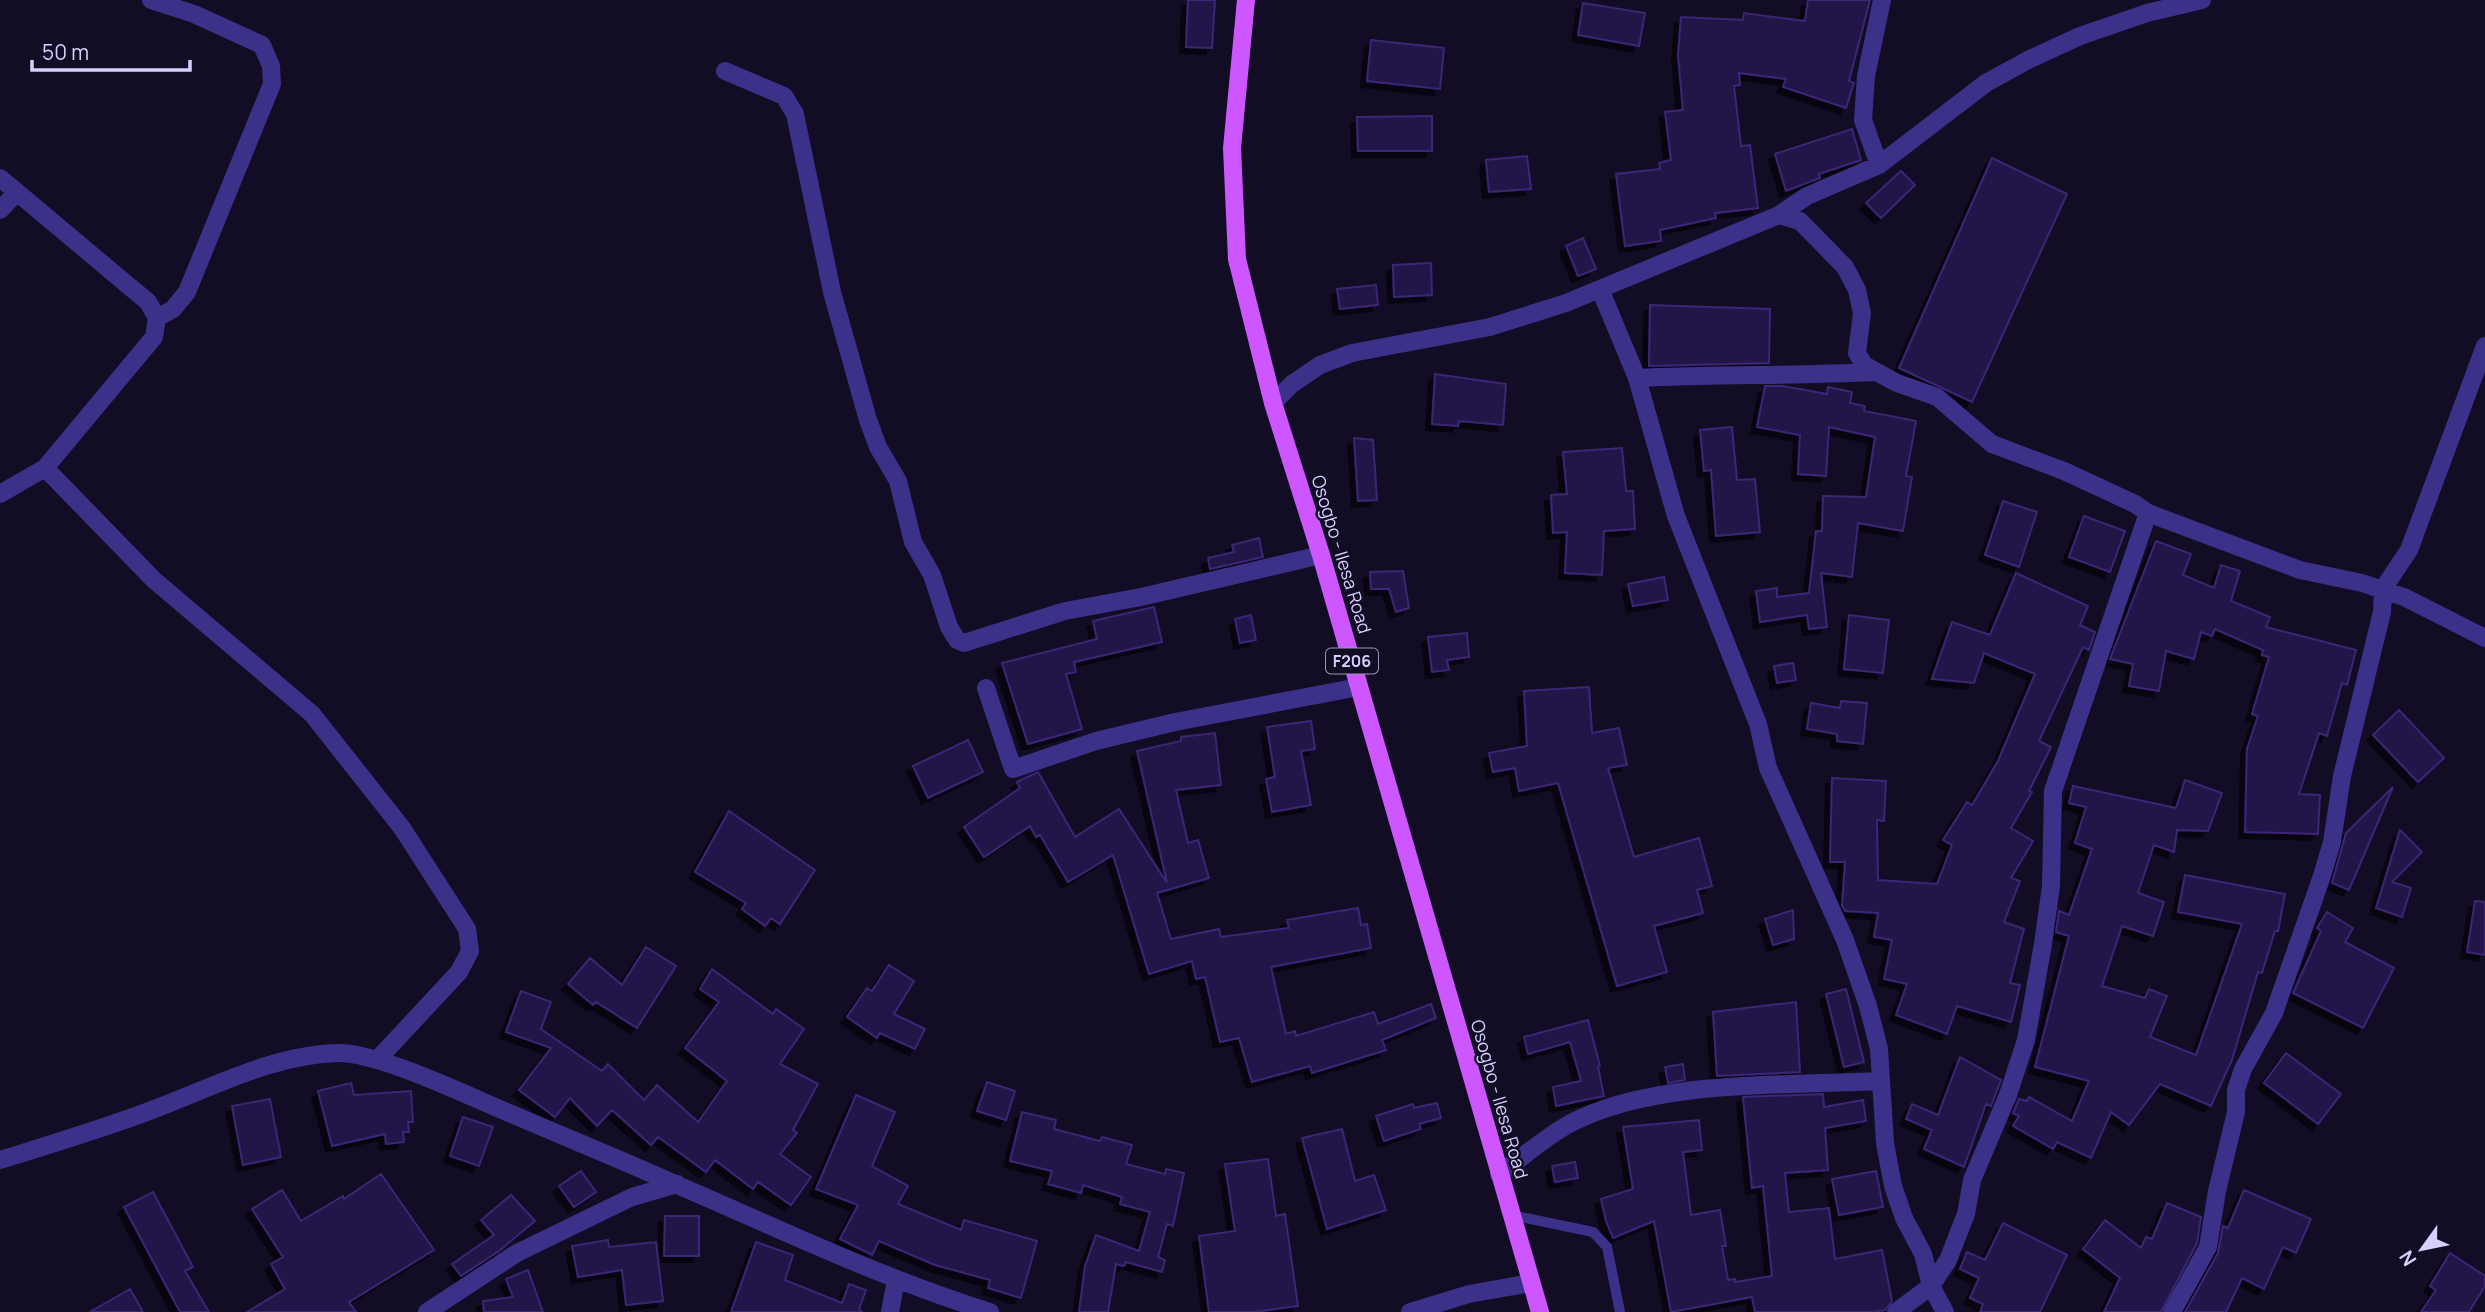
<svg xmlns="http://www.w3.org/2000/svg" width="2485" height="1312" viewBox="0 0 2485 1312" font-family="Manrope,sans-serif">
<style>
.building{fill:#241648;stroke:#3c2576;stroke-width:2;filter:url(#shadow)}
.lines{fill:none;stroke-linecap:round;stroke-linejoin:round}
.lane{stroke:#3c3189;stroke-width:10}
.street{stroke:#3c3189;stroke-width:18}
.primary{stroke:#ce56ff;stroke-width:18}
.labels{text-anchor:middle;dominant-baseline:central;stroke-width:5;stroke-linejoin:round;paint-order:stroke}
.shield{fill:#120c25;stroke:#9d94be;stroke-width:2}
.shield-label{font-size:16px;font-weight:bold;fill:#d9cfff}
.street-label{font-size:18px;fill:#d9cfff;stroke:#120c25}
</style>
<defs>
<filter id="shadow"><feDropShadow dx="-6" dy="6" stdDeviation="0" flood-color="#0009"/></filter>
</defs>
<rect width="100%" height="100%" fill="#120c25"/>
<path class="building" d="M1188,0H1215L1212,48L1186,47Z
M1808,0H1870L1849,81L1854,83L1846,108L1783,87L1786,79L1739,73L1740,85L1734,86L1741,146L1750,145L1758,208L1715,213L1716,218L1660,230L1661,241L1625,246L1616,174L1660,169L1659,163L1671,160L1665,112L1683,110L1678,55L1681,17L1743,20L1744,13L1805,21Z
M1583,3L1645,13L1639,46L1578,35Z
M1371,40L1444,48L1440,89L1367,81Z
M1432,116V151H1358L1357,117Z
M1852,129L1861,160L1819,174L1820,178L1786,191L1775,154Z
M1527,156L1531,189L1489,192L1486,160Z
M1992,158L2067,194L1972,402L1899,368Z
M1901,171L1915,185L1881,218L1866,203Z
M1583,238L1596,269L1578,276L1566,246Z
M1431,263L1432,295L1394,297L1393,265Z
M1376,285L1378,305L1340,309L1337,289Z
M1650,305L1770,309L1769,363L1649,366Z
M1435,374L1506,384L1503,425L1459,421L1458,426L1432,424Z
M1765,386H1783L1827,394L1828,387L1852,392L1850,403L1865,406L1864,411L1916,421L1906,476L1912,477L1903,531L1858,523L1852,577L1821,573L1827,627L1809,629L1807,615L1760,622L1756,591L1777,588V597L1809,593L1816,531H1822L1823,496L1866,497L1875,437L1829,427L1826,476L1798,474L1800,435L1757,427Z
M1732,427L1737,480L1755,479L1760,532L1716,536L1711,470L1704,471L1700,430Z
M1354,438L1373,440L1377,500L1358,501Z
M1622,448L1626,491H1633L1635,529L1604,531L1602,575L1565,573L1567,532L1553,533L1551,495L1567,494L1563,452Z
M2003,501L2037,512L2019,567L1985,555Z
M2084,516L2125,531L2110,572L2069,557Z
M1259,538L1263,557L1210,569L1208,558L1234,552L1232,545Z
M2156,541L2191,554L2183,575L2214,588L2221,565L2240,571L2231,601L2270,617L2266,627L2356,650L2347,685L2342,683L2327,736L2319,733L2299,794L2320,795L2318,834L2245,832L2247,749L2258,716L2252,714L2269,657L2262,655L2263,650L2215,629L2212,636L2201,632L2194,659L2166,651L2159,691L2129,686L2133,664L2110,659Z
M1403,571L1409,608L1396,612L1389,589H1371L1370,572Z
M2016,573L2088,606L2080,625L2095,632L2089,650L2083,647L2039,741L2051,747L2029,791L2032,792L2011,828L2033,841L2011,878L2020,881L2004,922L2024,929L2010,983L2020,985L2011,1022L1957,1006L1947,1034L1896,1015L1907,984L1884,979L1892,940L1874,937L1878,913L1845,911L1842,905L1845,862H1830L1832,778L1886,781L1884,821L1877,820L1878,880L1937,884L1952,845L1943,840L1967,802L1972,805L1998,761L2035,674L1984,653L1974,683L1932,679L1952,622L1990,635Z
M1664,577L1668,600L1633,606L1628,584Z
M1154,607L1162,642L1074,662L1076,672L1066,674L1082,729L1028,744L1002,663L1097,639L1093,621Z
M1251,615L1256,640L1240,643L1235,619Z
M1849,615L1889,620L1883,673L1844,669Z
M1467,633L1469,657L1447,660L1449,670L1432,672L1428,637Z
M1793,663L1796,680L1777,683L1774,666Z
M1589,687L1592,733L1619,728L1627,765L1608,768L1634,857L1699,838L1712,886L1697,890L1703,913L1654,926L1667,972L1617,986L1558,783L1519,791L1515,768L1493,772L1489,753L1527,746L1524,691Z
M1841,701L1867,703L1863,744L1837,741V734L1807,729L1811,703L1840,708Z
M2399,710L2444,758L2418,782L2373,735Z
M1311,721L1315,749L1301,751L1311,805L1272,812L1266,779L1275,777L1267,727Z
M1215,733L1221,785L1176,790L1188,843L1198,840L1209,878L1157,893L1171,939L1219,929L1221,937L1289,928L1287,920L1358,908L1361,925L1367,924L1371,948L1271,967L1286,1034L1295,1031L1296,1036L1374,1012L1378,1024L1431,1004L1436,1018L1382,1040L1386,1050L1312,1073L1310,1066L1252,1082L1239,1038L1220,1042L1205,977L1196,979L1192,961L1149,974L1113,855L1068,882L1040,835L1036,837L1030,826L984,857L964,827L1020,788L1017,782L1038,772L1075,837L1119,809L1167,883L1137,751L1181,741V737Z
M968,740L983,772L928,798L913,766Z
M2185,780L2222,793L2208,831L2177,830L2174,852L2154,845L2138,893L2164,902L2153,936L2122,926L2102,986L2145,998L2149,989L2167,996L2150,1037L2196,1055L2242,924L2178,912L2185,875L2285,894L2278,931H2275L2262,973L2258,972L2232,1060L2211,1106L2160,1084L2129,1125L2111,1112L2091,1158L2057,1142L2053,1149L2013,1126L2019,1116L2013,1113L2019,1099L2027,1101L2029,1097L2072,1121L2089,1081L2035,1067L2069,936L2056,932L2059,911L2069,915L2092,849L2075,843L2086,807L2069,803L2073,786L2176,808Z
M2393,787L2349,890L2332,883L2346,833Z
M729,811L815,870L780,924L771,918L765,926L742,909L746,903L695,872Z
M2400,830L2422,852L2392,882L2411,888L2402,917L2376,908Z
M2475,901L2485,902V955L2467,952Z
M1793,910L1794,939L1773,945L1765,919Z
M2327,912L2353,928L2345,942L2394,968L2363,1028L2293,993L2321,931L2317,928Z
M646,947L676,966L637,1028L596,1002L593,1005L568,984L590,958L622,985Z
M889,965L914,981L894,1014L925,1029L915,1049L880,1033L877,1038L847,1017L867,988L872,991Z
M712,969L773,1014L776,1009L804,1029L780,1064L818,1084L793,1130L797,1133L780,1154L811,1177L791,1205L758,1182L753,1189L715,1160L706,1172L658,1137L651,1145L612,1110L597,1126L570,1098L555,1117L519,1090L551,1048L506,1032L521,991L551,1002L541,1029L602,1071L608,1064L644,1100L657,1085L698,1122L727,1081L685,1048L719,1002L700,989Z
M1846,989L1864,1062L1844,1067L1826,994Z
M1796,1002L1800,1072L1717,1076L1713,1012Z
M1588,1020L1600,1066L1598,1067L1604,1096L1556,1106L1553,1087L1581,1081L1570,1042L1528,1054L1524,1037Z
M2286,1053L2341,1094L2318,1124L2264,1083Z
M1960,1057L2001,1080L1991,1106L1986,1104L1964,1167L1924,1149L1932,1130L1906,1119L1912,1104L1938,1115Z
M1683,1064L1685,1080L1668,1083L1665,1067Z
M987,1082L1015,1091L1006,1120L977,1111Z
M351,1083L354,1095L411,1091L413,1122H408L409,1132H403L404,1142L386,1144L385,1134L332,1146L318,1091Z
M1823,1094L1824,1107L1863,1100L1866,1121L1825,1128L1828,1170L1785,1173L1789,1212L1829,1208L1835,1259L1882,1250L1892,1301L1885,1310L1872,1312H1755L1752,1297L1671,1312L1654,1221L1613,1238L1606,1221L1601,1199L1633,1189L1623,1127L1699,1120L1702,1150L1683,1152L1691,1215L1720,1210L1726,1246H1722L1728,1280L1735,1279V1282L1772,1276L1763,1186L1752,1188L1743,1097Z
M856,1095L895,1112L872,1166L908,1186L898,1204L961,1230L964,1220L1037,1241L1021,1298L988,1288L990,1280L935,1265L879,1241L872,1255L840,1239L858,1205L816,1189Z
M270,1099L281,1157L243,1165L232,1106Z
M1437,1103L1441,1118L1419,1124L1421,1129L1384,1141L1376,1116L1413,1104L1414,1108Z
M1022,1112L1056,1120L1054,1129L1100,1141L1102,1137L1132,1145L1126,1164L1165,1174L1166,1169L1184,1173L1173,1226L1167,1224L1158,1257L1165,1260L1162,1272L1126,1262L1124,1266L1116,1264L1108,1312H1079L1085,1266L1096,1235L1139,1251L1150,1212L1120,1204L1122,1197L1083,1185L1081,1193L1048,1184L1052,1171L1010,1161Z
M463,1117L493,1127L479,1166L450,1156Z
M1342,1129L1355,1181L1374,1175L1386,1210L1327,1229L1302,1138Z
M1268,1159L1276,1216L1285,1214L1298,1306L1254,1312H1209L1199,1236L1235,1231L1225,1164Z
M1575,1162L1578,1178L1555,1182L1552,1166Z
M581,1171L596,1192L574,1207L559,1186Z
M1876,1171L1883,1207L1839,1215L1832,1179Z
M381,1174L434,1250L349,1302L356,1312H247L285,1289L271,1264L283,1257L252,1209L282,1190L301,1221L343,1196L344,1199Z
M2244,1190L2311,1219L2296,1253L2283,1247L2264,1289L2242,1278L2226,1312H2185L2218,1253L2223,1226L2228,1228Z
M153,1192L193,1267L185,1271L209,1312H180L124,1207Z
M511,1195L535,1221L499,1251L461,1276L452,1264L494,1235L481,1220Z
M2167,1203L2201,1217L2197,1243L2161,1312H2104L2120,1278L2083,1249L2105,1220L2141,1248L2146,1237L2152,1239Z
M665,1216H699V1256H664Z
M2003,1223L2067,1255L2040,1312H1980L1983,1304L1970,1298L1979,1278L1960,1269L1967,1252L1985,1260Z
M608,1240L609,1247L656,1242L663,1301L626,1305L622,1270L578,1277L572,1246Z
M756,1242L793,1255L785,1280L842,1303L849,1284L866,1290L859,1309L862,1312H731Z
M2450,1253L2485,1276V1286L2469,1312H2421L2436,1290L2430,1286Z
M528,1270L543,1312H484L483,1301L513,1297L506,1279Z
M130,1289L143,1312H90Z"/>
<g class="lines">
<path class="lane" d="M1511,1215L1593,1232L1607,1247L1620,1312"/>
<path class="street" d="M151,0L194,14L262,45L271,66L272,84L187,292L173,309L157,318
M725,71L784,96L795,114L832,292L868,420L878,447L898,481L913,542L932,575L949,627L957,640L964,643L1065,611L1141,597L1321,555
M1879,165L1863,120L1866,76L1882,0
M0,178L148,302L157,318L154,337L45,468L0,494
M0,210L17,192
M1779,215L1800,221L1845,267L1857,290L1862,313L1857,353L1864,365L1897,383L1937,397L1992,444L2064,471L2135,504L2148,513L2300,570L2362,583L2404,597L2485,638
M1600,289L1637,378L1676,516L1758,724L1768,768L1845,940L1868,1006L1879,1049L1885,1143L1893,1186L1904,1218L1923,1254L1931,1286L1945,1312
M1637,378C1716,374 1795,376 1874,372
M1273,403L1292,384L1320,365L1352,353L1490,327L1566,303L1779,215L1807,196L1879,165L1986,83L2030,59L2080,36L2147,13L2202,0
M45,468L154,580L312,714L402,828L467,929L470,951L459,972L377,1060
M986,688L1013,769L1096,741L1175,722L1359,687
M0,1160C51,1144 102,1129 152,1110C211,1088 274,1054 339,1053C381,1053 472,1098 514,1115C567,1138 622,1160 675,1184C780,1229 881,1278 990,1312
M1499,1174C1522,1158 1544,1138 1569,1124C1654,1079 1784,1086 1880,1081
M427,1312L517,1253L632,1197L677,1184
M890,1312L896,1280
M1410,1312L1469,1294L1531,1283
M1896,1312L1931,1286L1948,1260L1966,1214L1972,1180L2008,1095L2026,1040L2043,944L2051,886L2053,791L2148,513
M2172,1312L2208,1247L2217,1191L2236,1112V1090L2243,1069L2274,1013L2322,876L2332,842L2342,776L2382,612L2383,589L2409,550L2485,346"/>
<path class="primary" d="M1246,0L1232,148L1237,259L1273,403L1321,555L1540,1312"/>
</g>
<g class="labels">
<rect class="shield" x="1326" y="648.5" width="52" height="25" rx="5"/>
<g class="shield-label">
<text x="1352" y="661">F206</text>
</g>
<g class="street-label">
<text transform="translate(1342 554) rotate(73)">Osogbo - Ilesa Road</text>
<text transform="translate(1500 1099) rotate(74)">Osogbo - Ilesa Road</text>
</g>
</g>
<g transform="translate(2422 1249) rotate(237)" stroke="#120c25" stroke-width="5" paint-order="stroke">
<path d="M0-5L12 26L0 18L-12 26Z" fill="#d9cfff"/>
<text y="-10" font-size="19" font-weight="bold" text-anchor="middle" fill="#d9cfff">N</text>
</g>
<path d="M32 60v10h158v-10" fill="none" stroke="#d9cfff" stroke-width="3.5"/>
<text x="42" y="60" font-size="21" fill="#d9cfff" stroke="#120c25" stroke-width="5" paint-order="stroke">50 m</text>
</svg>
